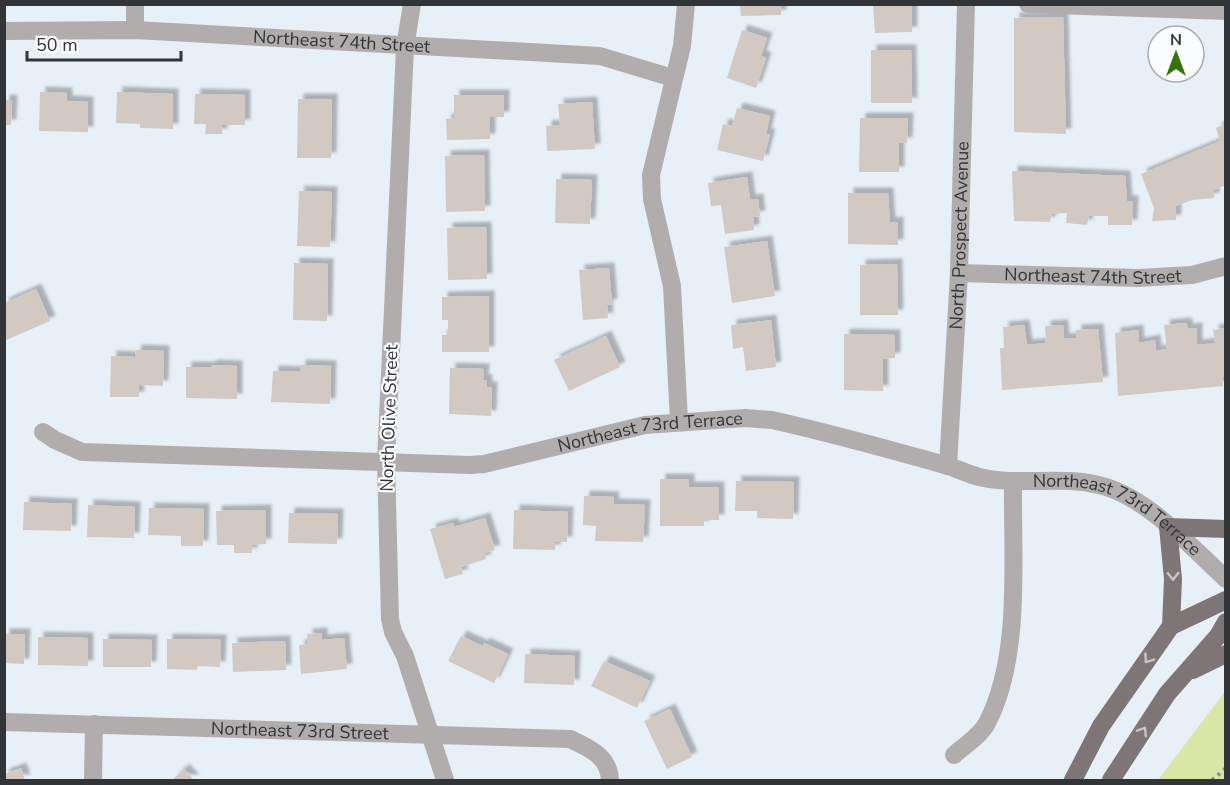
<svg xmlns="http://www.w3.org/2000/svg" width="1230" height="785" viewBox="0 0 1230 785" font-family="'Nunito Sans',sans-serif">
<style>
.green{fill:#d9e6a6}
.building{fill:#d2c9c3;filter:url(#shadow)}
.lines{fill:none;stroke-linecap:round;stroke-linejoin:round}
.path{stroke:#8a8f94;stroke-width:4;stroke-dasharray:3 4.5;stroke-linecap:butt}
.minor{stroke:#b2adad;stroke-width:18}
.major{stroke:#7e7576;stroke-width:18}
.oneway{stroke:#c9c6c8}
.labels{text-anchor:middle;dominant-baseline:central;stroke-width:4.5;stroke-linejoin:round;paint-order:stroke}
.street-label{font-size:18px;fill:#323538;stroke:#fbfcfe}
</style>
<defs>
<filter id="shadow"><feDropShadow dx="5.5" dy="-5.5" stdDeviation="1.5" flood-color="#0004"/></filter>
</defs>
<rect width="100%" height="100%" fill="#e8f0f7"/>
<path class="green" d="M1225,692V780H1158L1224,693Z"/>
<path class="building" d="M740,4H781V15L741,16Z
M873,4H912V32L875,33Z
M1063,17L1066,134L1014,132V18Z
M742,30L767,38L761,56L766,58L756,88L727,78Z
M871,50H911L912,103H871Z
M40,92L67,93V101L88,102V132L39,131Z
M117,92L173,94V129L140,128V124L116,123Z
M195,94L245,95V125H222V134H205L206,124H194Z
M454,95H504V117H490V139L447,140L446,119L454,118Z
M298,99H332L331,158H297Z
M4,100H12L11,125H4Z
M592,102L595,149L547,151L546,126L560,125L558,104Z
M737,108L770,116L766,134H770L763,161L717,150L723,124L732,126Z
M860,118H908L907,143H899V172H859Z
M1226,124V185L1214,190V198L1192,200L1176,206V220L1152,221L1154,208L1141,174L1220,141L1216,128Z
M484,155L485,211L446,212L445,156Z
M1012,171L1125,176L1127,201H1133L1132,225H1108V216H1089L1087,225L1066,223L1067,213L1052,214L1050,222L1014,221Z
M747,177L750,200L758,199L760,216L753,217L754,230L725,234L721,205L711,206L708,183Z
M556,179L592,180L590,224L555,223Z
M299,191L332,192L330,247L297,246Z
M848,193H888L890,223L898,222V245L848,244Z
M486,227L487,279L448,280L447,228Z
M767,241L775,296L732,303L724,247Z
M294,263L328,264L327,321L293,320Z
M897,264L898,315H860V265Z
M609,268L612,304L607,305L608,318L583,320L579,270Z
M36,289L50,321L4,341V303Z
M489,296V352H442V335H448V320H442V297Z
M771,320L776,367L746,371L743,347L733,349L731,325Z
M1186,323L1188,329L1197,328V345L1215,343L1213,330L1226,328V376L1222,377L1223,386L1118,396L1115,333L1138,330L1139,343L1155,340L1156,351L1167,349L1164,325Z
M1024,325L1027,345L1046,343L1045,326L1063,325L1064,339L1076,338V330L1098,329L1103,382L1002,390L1000,348H1004L1003,327Z
M844,334L895,335V358L883,359V391L844,390Z
M606,336L620,367L569,391L554,360Z
M136,350L164,351L163,386L139,385V397H110L111,356L135,357Z
M211,365L237,366V399L186,398V367H211Z
M300,365L331,366L330,404L271,402L273,371L300,372Z
M450,368L484,369L483,380H487V387H492L491,416L449,414Z
M660,479H689V487H719V520H704V526H660Z
M736,481L794,482L793,519L757,518V511H735Z
M584,496L614,497L613,504L645,505L643,542L595,541L596,526L583,525Z
M24,502L72,504L71,531L23,530Z
M88,505L135,507L134,538L87,537Z
M149,508L204,509L203,546H181V536L148,535Z
M266,510V544L252,545V553H234V545H217L216,511Z
M514,510L568,512L567,542H555V550L513,549Z
M289,513L338,514L337,544L288,543Z
M485,518L495,550L484,553L486,559L461,567L463,574L445,579L430,529L453,523L454,527Z
M322,633V640L344,638L347,669L301,674L299,645L308,644L307,634Z
M4,634H25L24,664L4,663Z
M461,636L483,646L484,643L508,654L494,683L448,661Z
M38,637L88,638V666L38,665Z
M103,639L152,640L151,667H103Z
M167,639L221,640L220,667L198,666L197,670L167,669Z
M285,641L286,670L233,672L232,643Z
M525,654L575,656L574,685L524,683Z
M604,661L650,681L637,708L591,686Z
M670,709L692,757L667,769L644,721Z
M21,768L25,780H4V774Z
M184,769L194,780H172Z"/>
<g class="lines">
<path class="path" d="M1212,780L1226,768"/>
<g class="minor">
<path d="M412,4L405,47L386,461L390,619L393,632L405,656L445,780"/>
<path d="M1028,4L1226,11"/>
<path d="M135,30V4"/>
<path id="s1" d="M4,31L135,30L600,56L673,78"/>
<path id="s2" d="M959,273L1138,278L1192,275L1226,266"/>
<path d="M679,421L672,286L652,199L651,175L682,46L686,4"/>
<path id="s3" d="M43,432L55,440L82,452L470,465L484,464L645,425L745,418L772,420C830,433 888,449 945,465C956,468 968,474 979,477C1022,487 1066,474 1106,487C1151,501 1192,548 1226,579"/>
<path id="s4" d="M948,466L959,273L966,4"/>
<path id="s5" d="M4,722L570,739C589,748 609,756 610,780"/>
<path d="M954,755C964,746 981,735 987,723C1022,656 1012,557 1013,483"/>
<path d="M93,780L94,724"/>
</g>
<path class="major" d="M1171,626L1173,579L1168,527L1226,529
M1193,670L1226,654
M1073,780L1101,726L1171,626L1226,600
M1111,780L1167,694L1218,636L1226,622"/>
</g>
<defs><path id="oneway-chevron" d="M-2-3.5L2.5 0L-2 3.5" fill="none" stroke-width="1.6" stroke-linecap="round" stroke-linejoin="round" transform="scale(1.5)"/></defs>
<g class="oneway">
<use href="#oneway-chevron" transform="translate(1173 576) rotate(89)"/>
<use href="#oneway-chevron" transform="translate(1148 659) rotate(125)"/>
<use href="#oneway-chevron" transform="translate(1143 731) rotate(-57)"/>
</g>
<g class="labels">
<g class="street-label">
<text stroke="none"><textPath href="#s1" startOffset="338">Northeast 74th Street</textPath></text>
<text stroke="none"><textPath href="#s4" startOffset="231">North Prospect Avenue</textPath></text>
<text stroke="none"><textPath href="#s2" startOffset="134">Northeast 74th Street</textPath></text>
<text transform="translate(389 418) rotate(-88)">North Olive Street</text>
<text stroke="none"><textPath href="#s3" startOffset="616">Northeast 73rd Terrace</textPath></text>
<text stroke="none"><textPath href="#s3" startOffset="1102">Northeast 73rd Terrace</textPath></text>
<text stroke="none"><textPath href="#s5" startOffset="296">Northeast 73rd Street</textPath></text>
</g>
</g>
<rect width="1230" height="785" fill="none" stroke="#323538" stroke-width="12"/>
<g transform="translate(1176 54)"><circle r="28" fill="#fbfcfe" stroke="#abacaf" stroke-width="1.5"/>
<path d="M0-4.5L10 22L0 15L-10 22Z" fill="#36740b"/>
<text y="-9" font-size="16" font-weight="bold" text-anchor="middle" fill="#323538">N</text>
</g>
<path d="M27 51v9h154v-9" fill="none" stroke="#323538" stroke-width="3"/>
<text x="36" y="51" font-size="18" fill="#323538" stroke="#fbfcfe" stroke-width="4.5" paint-order="stroke">50 m</text>
</svg>
